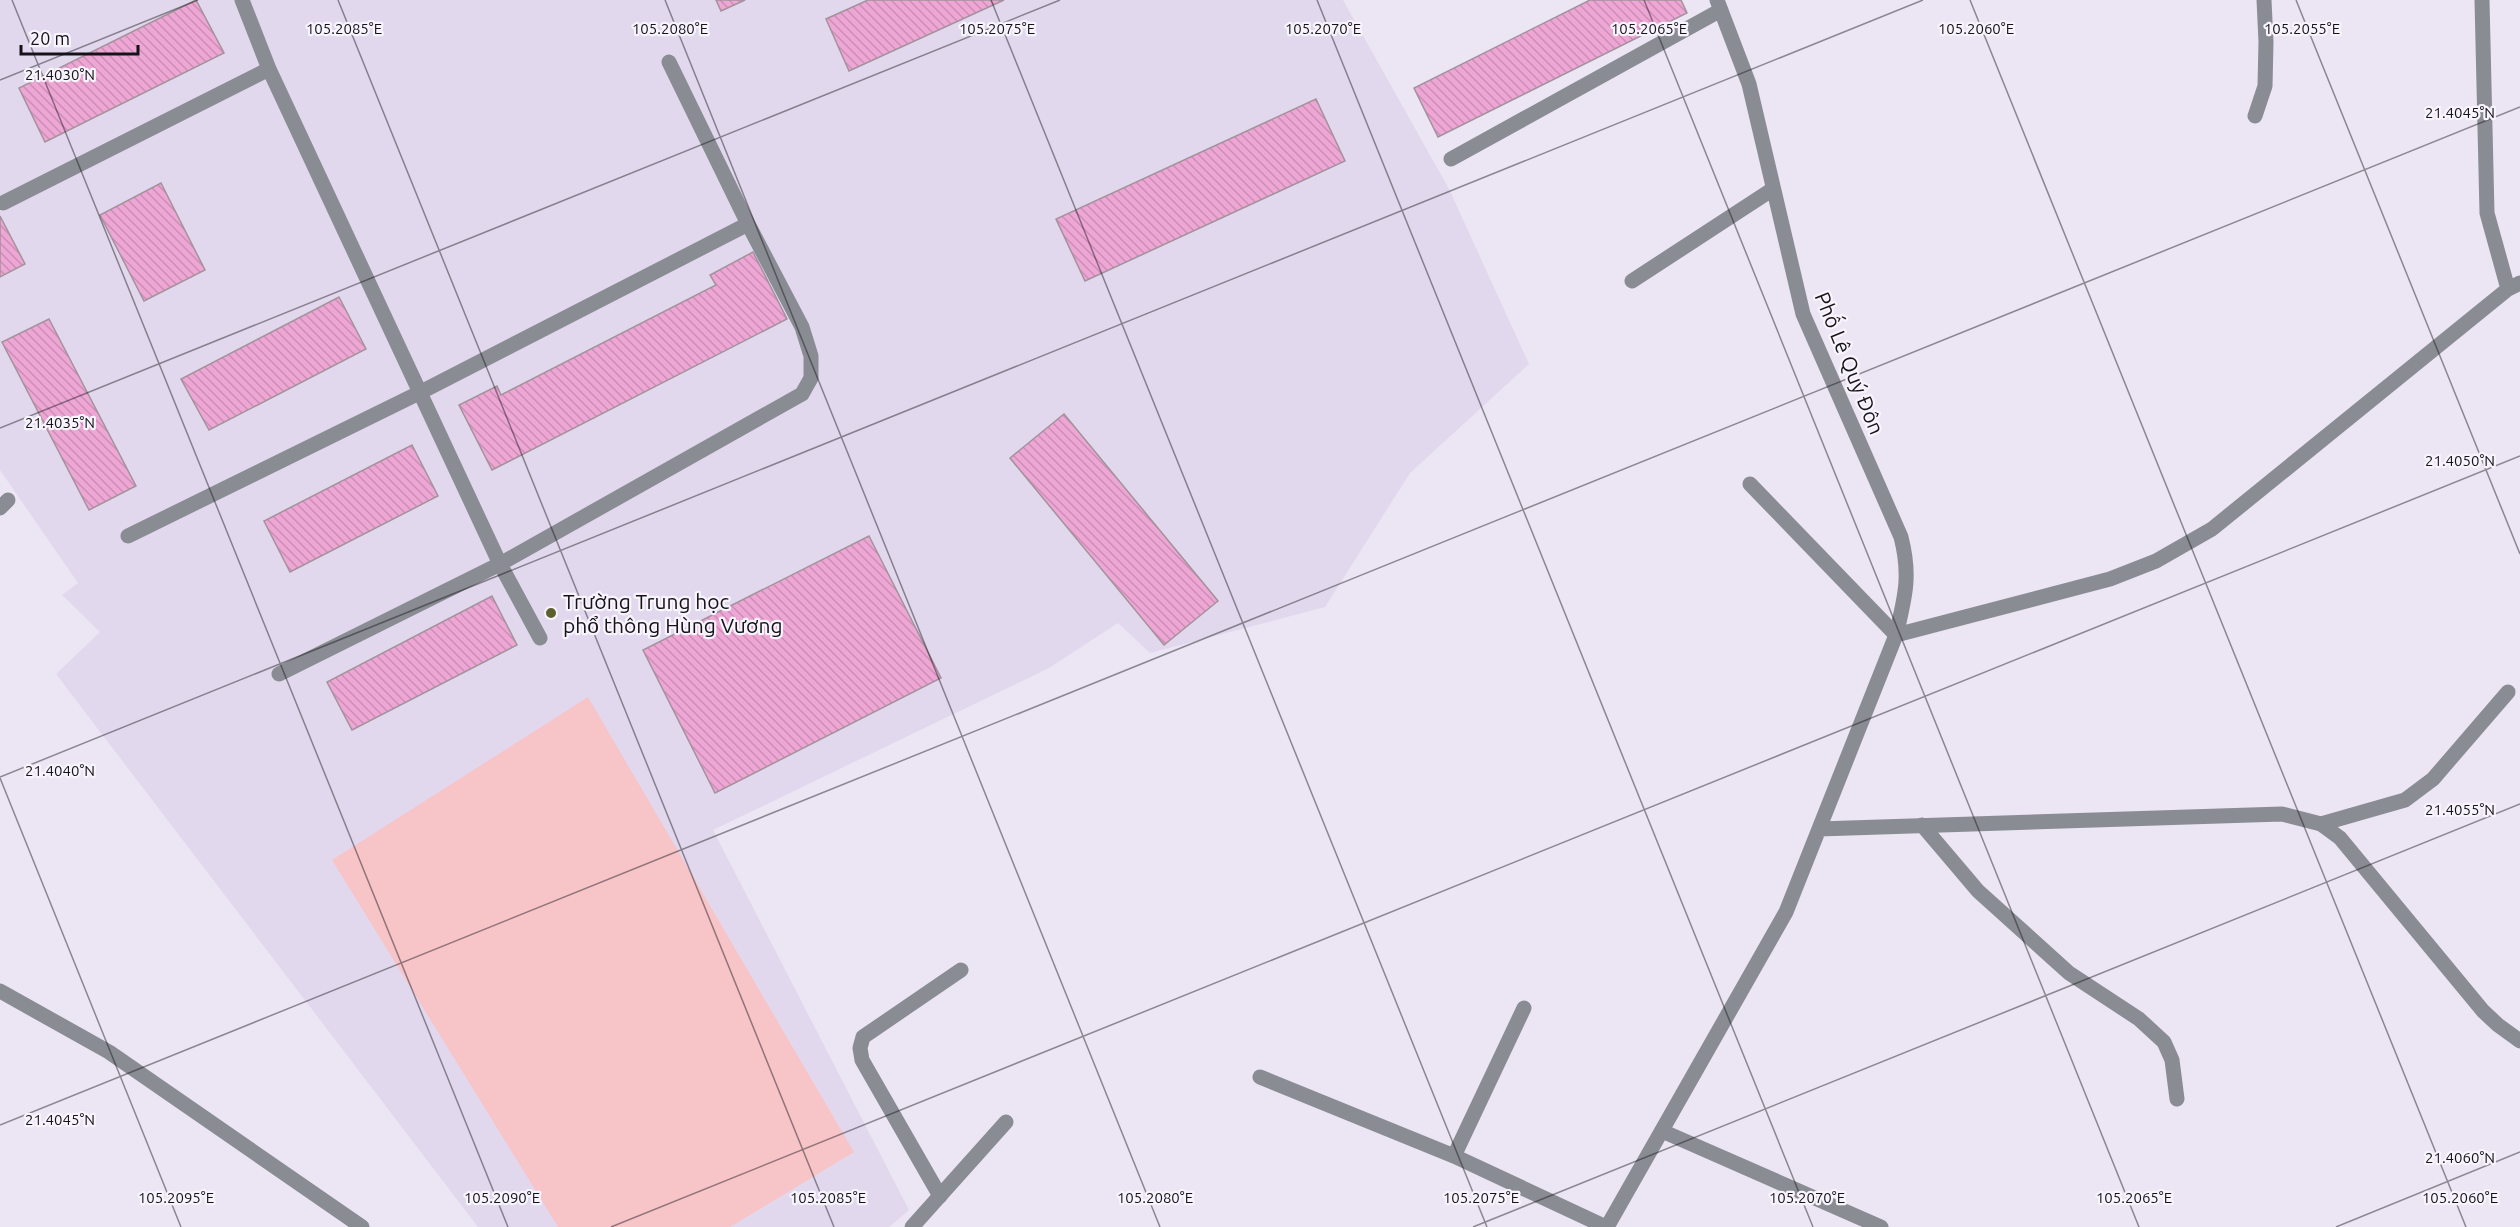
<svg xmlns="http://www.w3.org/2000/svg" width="2520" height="1227" viewBox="0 0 2520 1227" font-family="Ubuntu,sans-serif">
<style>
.built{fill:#e2d8ee}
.pitch{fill:#f7c4c8}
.building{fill:url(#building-back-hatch);stroke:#a2929c;stroke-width:1.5}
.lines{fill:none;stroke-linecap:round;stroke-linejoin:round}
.lane{stroke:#8a8c93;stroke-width:15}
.street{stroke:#8a8c93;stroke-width:15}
.ticks{fill:none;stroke:#151318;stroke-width:1.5;stroke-opacity:0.45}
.poi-dot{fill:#5c602e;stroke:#f8f4fd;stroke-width:2}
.labels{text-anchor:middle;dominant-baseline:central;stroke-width:4.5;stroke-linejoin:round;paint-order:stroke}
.street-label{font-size:21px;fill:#151318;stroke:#f8f4fd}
.poi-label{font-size:21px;fill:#151318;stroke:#f8f4fd;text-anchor:start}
.ticks-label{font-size:15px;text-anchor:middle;fill:#151318;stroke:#f8f4fd;stroke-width:4.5;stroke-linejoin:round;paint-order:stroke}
</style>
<defs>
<pattern id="building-back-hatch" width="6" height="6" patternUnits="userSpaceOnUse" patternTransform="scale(1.5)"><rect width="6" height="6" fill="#eea6d5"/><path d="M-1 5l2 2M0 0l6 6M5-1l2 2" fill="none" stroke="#cb8eb6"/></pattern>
</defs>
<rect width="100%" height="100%" fill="#ece5f4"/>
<path class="built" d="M0,0H1343L1449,189L1529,364L1410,473L1325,607L1150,653L1118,623L1049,668L713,830L909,1210L889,1227H478L56,674L100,632L62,595L78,583L0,470Z"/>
<path class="pitch" d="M588,697L854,1152L730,1227H558L332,860Z"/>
<path class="building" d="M196,0L224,53L45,142L19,88Z
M716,0H745L721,11Z
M868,0H1004L849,71L826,19Z
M1590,0H1681L1687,13L1438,137L1414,88Z
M1316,99L1345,161L1085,281L1056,219Z
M161,183L205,270L144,301L100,215Z
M0,216L25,264L0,277Z
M753,252L787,319L492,470L459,405L497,386L501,395L716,285L710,275Z
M339,297L366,349L209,430L181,379Z
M49,319L136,486L89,510L2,342Z
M1064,414L1218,601L1164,645L1010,458Z
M412,445L438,496L290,572L264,521Z
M869,536L941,678L715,793L643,650Z
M492,596L517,645L352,730L327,682Z"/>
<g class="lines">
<path class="lane" d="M242,0L269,69L500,564L540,638
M3,203L269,69
M1750,484L1896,635
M128,536L421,392L748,224
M279,674L500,564L802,394L811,378V356L802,327L748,224L669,62
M2321,824L2405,800L2433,779L2508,692
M1922,825L1978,891L2069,973L2139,1019L2164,1042L2172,1060L2177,1099
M1662,1131L1881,1227
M1454,1156L1524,1008
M940,1196L862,1060L860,1048L863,1037L961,970"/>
<path class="street" d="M2482,0L2487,213L2508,289
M2255,116L2265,86L2266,42L2264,0
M1451,159L1721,10
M1632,281L1773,189
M0,508L8,500
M1896,635L2110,579L2156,561L2212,529L2508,289L2520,283
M1819,829L2282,814L2321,824L2340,838L2483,1011L2498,1025L2520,1041
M0,991L109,1052L362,1227
M1260,1077L1454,1156L1606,1227
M912,1227L1006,1122
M1607,1227L1786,912L1896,635C1905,597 1911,576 1901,537L1803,314L1749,84L1717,0"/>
</g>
<path class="ticks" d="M12,0L508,1227M338,0L834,1227M665,0L1160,1227M991,0L1487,1227M1317,0L1813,1227M1644,0L2139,1227M1970,0L2466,1227M2296,0L2520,554M0,80L198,0M0,428L1060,0M0,777L1923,0M0,778L181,1227M0,1125L2520,107M611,1227L2520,456M1473,1227L2520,804M2336,1227L2520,1152"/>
<circle class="poi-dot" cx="551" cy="613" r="6"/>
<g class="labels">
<g class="street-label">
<text transform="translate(1850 363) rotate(68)">Phố Lê Quý Đôn</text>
</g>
<g class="poi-label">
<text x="563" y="601">Trường Trung học<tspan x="563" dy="24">phổ thông Hùng Vương</tspan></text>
</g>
</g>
<g class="ticks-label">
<text x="344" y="34">105.2085°E</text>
<text x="670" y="34">105.2080°E</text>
<text x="997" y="34">105.2075°E</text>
<text x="1323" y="34">105.2070°E</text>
<text x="1649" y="34">105.2065°E</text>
<text x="1976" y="34">105.2060°E</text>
<text x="2302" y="34">105.2055°E</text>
<text x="60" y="80">21.4030°N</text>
<text x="2460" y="118">21.4045°N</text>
<text x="60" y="428">21.4035°N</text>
<text x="2460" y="466">21.4050°N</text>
<text x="60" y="776">21.4040°N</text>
<text x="2460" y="815">21.4055°N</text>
<text x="60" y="1125">21.4045°N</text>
<text x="2460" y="1163">21.4060°N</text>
<text x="176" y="1203">105.2095°E</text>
<text x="502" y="1203">105.2090°E</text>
<text x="828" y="1203">105.2085°E</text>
<text x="1155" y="1203">105.2080°E</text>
<text x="1481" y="1203">105.2075°E</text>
<text x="1807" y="1203">105.2070°E</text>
<text x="2134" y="1203">105.2065°E</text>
<text x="2460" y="1203">105.2060°E</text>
</g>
<path d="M21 45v9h117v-9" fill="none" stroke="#151318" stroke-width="3"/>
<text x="30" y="45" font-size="18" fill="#151318" stroke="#f8f4fd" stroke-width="4.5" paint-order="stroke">20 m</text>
</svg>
